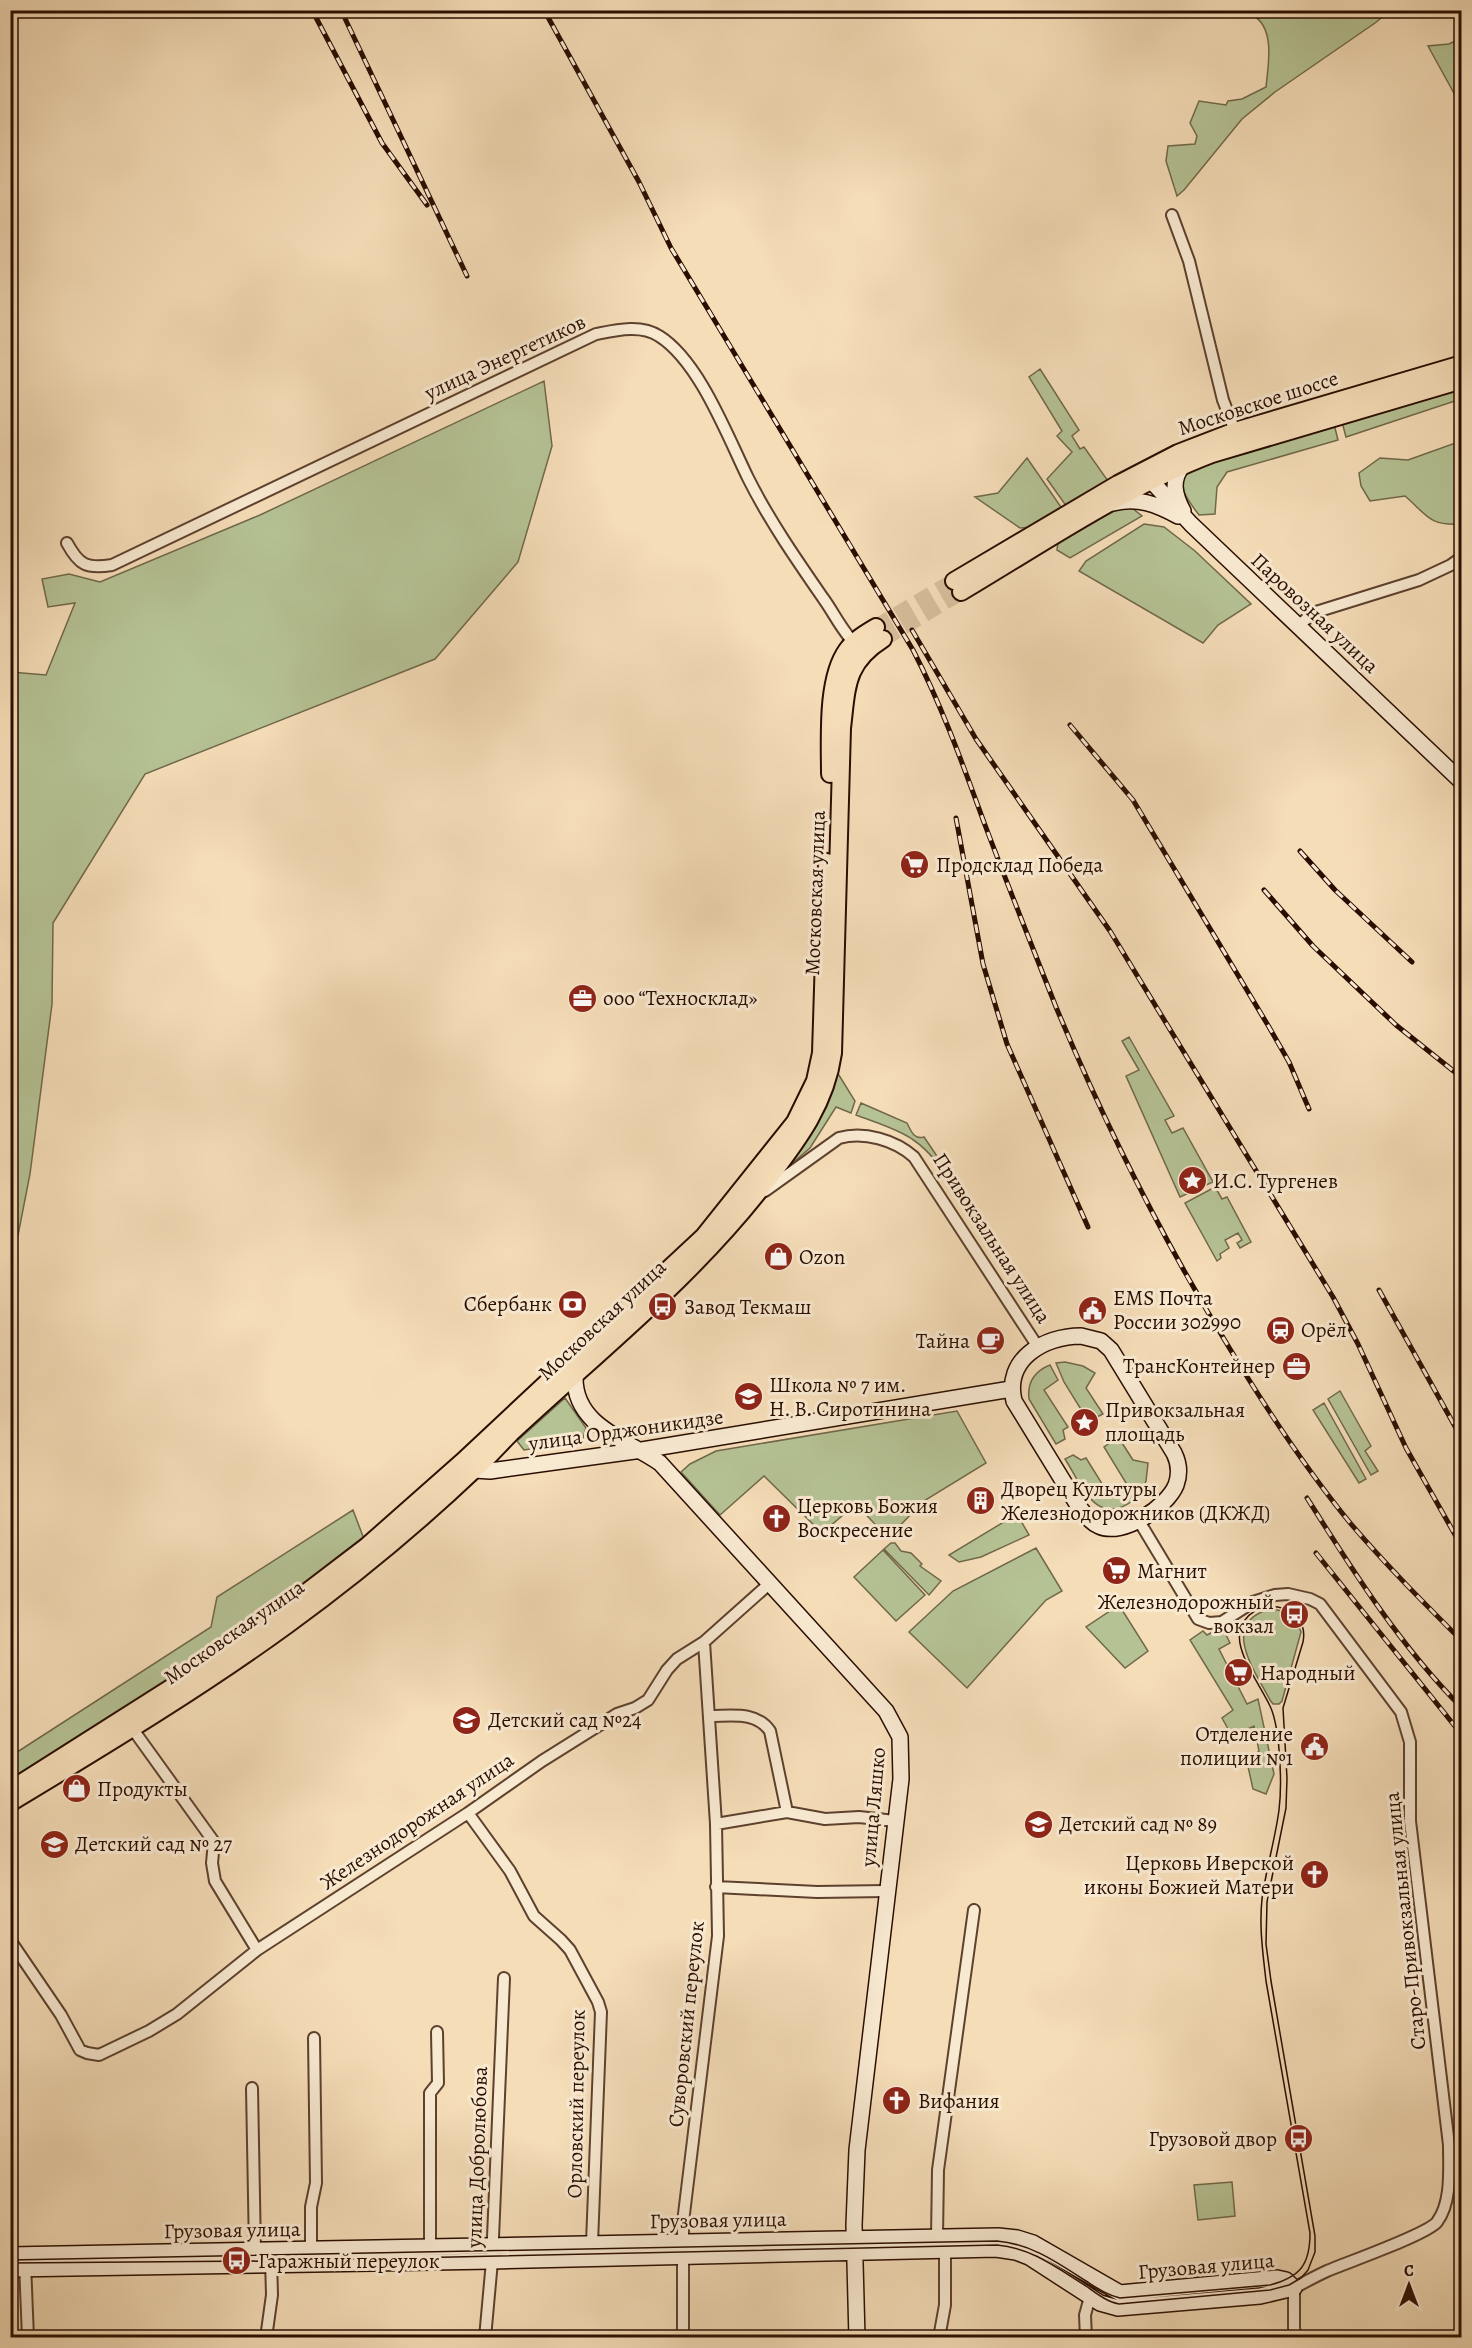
<svg xmlns="http://www.w3.org/2000/svg" width="1472" height="2348" viewBox="0 0 1472 2348" font-family="Alegreya,serif">
<style>
.green{fill:#b5c294;stroke:#70684a;stroke-width:1.5}
.lines{fill:none;stroke-linecap:round;stroke-linejoin:round}
.primary-tunnel{stroke:#d7be9c;stroke-width:16;stroke-dasharray:16 8;stroke-linecap:butt}
.street-casing{stroke:#5d412e;stroke-width:14}
.secondary-casing{stroke:#2a0d00;stroke-width:18}
.primary-casing{stroke:#2a0d00;stroke-width:20}
.street{stroke:#f8e9d1;stroke-width:10}
.secondary{stroke:#f8e9d1;stroke-width:15}
.primary{stroke:#f5ddb8;stroke-width:16}
.tram{stroke:#2a0d00;stroke-width:1.5}
.rail-casing{stroke:#2a0d00;stroke-width:5}
.rail{stroke:#f8e9d1;stroke-width:3;stroke-dasharray:9;stroke-linecap:butt}
.labels{text-anchor:middle;dominant-baseline:central;stroke-width:6;stroke-linejoin:round;paint-order:stroke}
.street-label{font-size:21px;fill:#2a0d00;stroke:#f8e9d1}
.poi-label{font-size:21px;fill:#2a0d00;stroke:#f8e9d1;text-anchor:start}
</style>
<rect width="100%" height="100%" fill="#f5ddb8"/>
<filter id="stains"><feTurbulence type="fractalNoise" baseFrequency=".00333" numOctaves="4"/><feColorMatrix values="0 0 0 0 .2 0 0 0 0 .09 0 0 0 0 .02 0 0 0 .5 -.17"/></filter>
<radialGradient id="worn" r=".72"><stop offset=".6" stop-color="#630" stop-opacity="0"/><stop offset="1" stop-color="#630" stop-opacity=".3"/></radialGradient>
<path class="green" d="M1233,11H1390L1375,23L1275,92L1242,119L1184,190L1177,196L1166,161L1168,146L1195,144L1197,136L1190,123L1199,101L1226,105L1228,101L1242,99L1266,87C1268,66 1276,27 1252,15C1247,12 1239,12 1233,11Z
M1461,38V106L1428,46L1449,44Z
M1040,369L1079,430L1072,436L1080,449L1084,447L1108,481L1067,507L1047,479L1072,452L1057,436L1062,431L1029,377Z
M544,381L552,446L518,562L435,659L145,774L53,923L52,1004L30,1174L11,1271V672L46,675L75,603L48,607L42,579L69,574L100,582L260,515Z
M1461,385V399L1346,437L1342,422Z
M1334,424L1338,440L1227,472L1217,487L1215,514L1199,515C1188,500 1173,484 1190,469Z
M1461,441V524C1429,526 1428,516 1405,496L1370,501L1361,486L1359,473L1380,458L1408,460Z
M1027,458L1063,510L1033,527L1020,528L975,497L998,493Z
M1132,508L1142,516L1070,558L1057,550L1058,542L1112,509Z
M1144,524L1164,527L1195,551L1251,604L1218,625L1203,643L1079,571L1086,561Z
M1129,1037L1174,1116L1165,1120L1172,1133L1183,1128L1213,1182L1180,1197L1126,1076L1139,1070L1122,1041Z
M837,1072L855,1101L851,1113L836,1107L810,1148L782,1172Z
M861,1103L907,1123C911,1131 914,1140 924,1137L974,1211L971,1213C954,1188 938,1156 912,1139C896,1128 874,1122 856,1115Z
M1215,1187L1222,1199L1227,1197L1251,1242L1240,1248L1237,1243L1242,1240L1238,1233L1225,1240L1229,1248L1220,1254L1221,1258L1217,1261L1185,1203Z
M1065,1362L1083,1366L1095,1373L1086,1388L1103,1414L1095,1418L1090,1413L1085,1416L1064,1382L1056,1363Z
M1050,1365L1058,1380L1044,1390L1068,1427L1063,1430L1065,1439L1056,1444L1029,1399C1027,1382 1035,1371 1050,1365Z
M1340,1391L1371,1446L1365,1451L1378,1471L1371,1475L1328,1399Z
M565,1398L586,1428L582,1441L524,1450L517,1441Z
M1324,1403L1366,1479L1359,1483L1313,1410Z
M957,1411L986,1463L914,1507L915,1510L888,1538L856,1504L822,1533L764,1476L720,1515L681,1472L690,1464L716,1451Z
M1115,1432L1133,1460L1148,1463L1146,1481L1140,1494L1126,1483L1104,1447L1108,1444L1105,1439Z
M1073,1455L1081,1460L1086,1458L1109,1495L1122,1488L1135,1499C1097,1529 1083,1487 1065,1459Z
M353,1510L364,1539L219,1648L11,1779V1756L211,1627L217,1597Z
M1017,1514L1029,1535L981,1557L959,1562L949,1555Z
M891,1543H895L901,1551L911,1553L922,1564L920,1566L941,1581L929,1595L884,1549Z
M1036,1548L1062,1591L1046,1600L967,1688L909,1632L953,1591Z
M883,1550L925,1595L896,1621L854,1577Z
M1119,1605L1148,1651L1125,1668L1086,1627Z
M1270,1609C1287,1610 1296,1616 1301,1632L1282,1701L1279,1704H1273L1270,1700C1255,1671 1219,1623 1270,1609Z
M1222,1627L1230,1643L1219,1649L1247,1704L1258,1699L1274,1774L1266,1794L1253,1789L1247,1762L1259,1751L1254,1726L1232,1736L1222,1718L1233,1710L1190,1640L1203,1631L1207,1635Z
M1232,2182L1235,2216L1198,2220L1194,2185Z"/>
<g class="lines">
<path class="primary-tunnel" d="M876,627L954,581
M883,639L961,592"/>
<defs>
<path id="street" d="M1172,215L1189,261L1223,400L1235,431
M67,543C79,565 86,569 112,565L596,334C616,330 641,324 659,336C699,361 727,435 748,478C769,520 796,559 823,598C834,613 843,633 857,646
M1297,626L1316,612L1419,580L1451,565L1462,557
M765,1191L839,1138C864,1131 895,1140 914,1157L1038,1347
M1139,1521L1198,1619L1209,1623L1222,1622L1253,1602L1275,1595L1288,1594L1310,1599L1320,1604L1401,1712L1410,1742V1821L1449,2145C1449,2169 1452,2202 1437,2222C1426,2235 1348,2262 1327,2271C1316,2276 1305,2282 1294,2288V2328L1296,2338
M710,1716C732,1716 756,1711 770,1731L787,1812
M132,1728L214,1842L212,1863L215,1881L257,1950
M468,1813L510,1871L534,1916L561,1940L570,1950L598,2002L601,2012L592,2243
M716,1824L787,1812L825,1819L859,1817L895,1821
M716,1887L817,1892L886,1891
M12,1943L61,2015L80,2050L87,2053L99,2055L149,2031L177,2014L257,1950L468,1813L542,1761L617,1714L635,1708L648,1700L667,1670L677,1659L704,1642L769,1584
M252,2088L255,2251
M937,2237L938,2170L974,1910
M430,2247V2093L438,2083L437,2032
M311,2250V2207L316,2183L314,2038
M25,2263L28,2338
M266,2338L272,2295L271,2260
M485,2338L492,2261L504,1978
M683,2338V2222L718,1936L716,1824L704,1642
M939,2338L945,2305V2250
M1086,2338L1085,2315L1090,2297"/>
<path id="secondary" d="M1144,473L1191,524L1462,782
M1113,503C1138,497 1156,504 1178,516
M1183,511C1174,494 1171,480 1183,465
M1081,1336L1101,1341L1111,1350L1174,1453C1179,1463 1180,1474 1176,1485C1167,1507 1123,1537 1099,1526C1091,1523 1085,1514 1079,1507L1014,1401C1004,1359 1044,1336 1081,1336Z
M575,1377C574,1426 627,1440 660,1463L886,1711L900,1737L901,1779L857,2150L854,2225L857,2338
M467,1465L475,1470L490,1471L642,1450L1011,1389
M10,2255L998,2236L1017,2238L1033,2243L1120,2293L1277,2278L1286,2280L1294,2288
M10,2269L492,2261L996,2249L1016,2252L1029,2257L1100,2303L1118,2308L1260,2296L1294,2288"/>
<path id="primary" d="M954,581L1118,484L1178,453L1235,431L1462,364
M961,592C1042,544 1123,488 1212,454L1462,380
M830,774C830,739 826,679 847,650C854,640 866,633 876,627
M10,1790L218,1658L278,1614L367,1546L462,1462L704,1236L795,1122L815,1081L821,1053L827,862
M10,1803C104,1746 199,1689 287,1625C353,1577 416,1525 475,1469C488,1458 499,1445 511,1433C600,1350 696,1275 769,1178C799,1139 826,1103 833,1053L842,728C847,687 845,663 883,639"/>
</defs>
<use href="#street" class="street-casing"/>
<use href="#secondary" class="secondary-casing"/>
<use href="#primary" class="primary-casing"/>
<use href="#street" class="street"/>
<use href="#secondary" class="secondary"/>
<use href="#primary" class="primary"/>
<path class="tram" d="M10,2260L997,2241C1032,2244 1058,2263 1086,2281C1097,2288 1107,2295 1120,2298L1270,2285C1300,2277 1310,2265 1310,2233L1266,1981C1263,1954 1259,1927 1262,1899C1266,1869 1275,1840 1279,1810C1282,1786 1280,1761 1278,1737C1276,1727 1275,1716 1270,1706C1262,1688 1235,1652 1240,1632C1248,1593 1311,1601 1303,1642L1283,1708L1287,1778L1286,1808L1267,1902L1266,1944L1271,1981L1315,2236V2252L1308,2270L1301,2278L1289,2285L1270,2290L1119,2304C1107,2302 1096,2293 1086,2286C1057,2268 1032,2248 997,2245L271,2261L10,2263"/>
<defs>
<path id="rail" d="M312,10L382,143L427,205
M341,10L467,276
M544,10L639,182L671,248L913,650C942,706 963,765 985,825C1008,886 1032,946 1056,1007C1106,1127 1162,1238 1230,1349C1267,1410 1306,1469 1351,1524C1386,1565 1424,1603 1462,1641
M912,630L976,739L1110,931L1333,1297L1358,1344L1406,1448L1462,1547
M1070,725L1133,800L1269,1027L1289,1062L1309,1109
M956,818L983,964L1007,1044L1088,1227
M1300,851L1335,890L1412,962
M1264,890L1313,946L1396,1025L1461,1077
M1379,1290L1462,1439
M1307,1498C1353,1571 1400,1646 1462,1708
M1316,1553L1462,1735"/>
</defs>
<use href="#rail" class="rail-casing"/>
<use href="#rail" class="rail"/>
</g>
<defs>
<symbol id="supermarket-disc" viewBox="-11 -11 22 22"><circle r="9.5" fill="#8f2418" stroke="#f8e9d1"/><path d="M-6-5.5h2.5l.6 2H6L4.5 2H-2.5L-4.4-4H-6ZM-1.5 3.2a1.3 1.3 0 1 0 .1 0ZM3 3.2a1.3 1.3 0 1 0 .1 0Z" fill="#fff"/></symbol>
<symbol id="office-disc" viewBox="-11 -11 22 22"><circle r="9.5" fill="#8f2418" stroke="#f8e9d1"/><path d="M-6-3h4V-5.5h4V-3h4V5H-6ZM-1-4.5V-3h2v-1.5ZM-6 0V1H6V0Z" fill="#fff"/></symbol>
<symbol id="sight-disc" viewBox="-11 -11 22 22"><circle r="9.5" fill="#8f2418" stroke="#f8e9d1"/><path d="M0-6L1.8-2.2L6-1.7L2.9 1.2L3.7 5.4L0 3.3L-3.7 5.4L-2.9 1.2L-6-1.7L-1.8-2.2Z" fill="#fff"/></symbol>
<symbol id="shop-disc" viewBox="-11 -11 22 22"><circle r="9.5" fill="#8f2418" stroke="#f8e9d1"/><path d="M-5-2.5h2.3a2.7 3.5 0 0 1 5.4 0H5L5.5 6h-11ZM-1.5-2.5h3a1.5 2.3 0 0 0-3 0Z" fill="#fff"/></symbol>
<symbol id="bank-disc" viewBox="-11 -11 22 22"><circle r="9.5" fill="#8f2418" stroke="#f8e9d1"/><path d="M-6-4H6V4H-6ZM0-2.3a2.3 2.3 0 1 0 0 4.6a2.3 2.3 0 1 0 0-4.6Z" fill="#fff"/></symbol>
<symbol id="bus-disc" viewBox="-11 -11 22 22"><circle r="9.5" fill="#8f2418" stroke="#f8e9d1"/><path d="M-5-6H5V4H4V6H2V4H-2V6H-4V4H-5ZM-3.5-4V0h7V-4ZM-3.5 1.2v1.5H-2V1.2ZM2 1.2v1.5H3.5V1.2Z" fill="#fff"/></symbol>
<symbol id="civic-disc" viewBox="-11 -11 22 22"><circle r="9.5" fill="#8f2418" stroke="#f8e9d1"/><path d="M-.6-6.5H3V-4.5H.6V-3L4-1V1h2V6H-6V1h2V-1L-.6-3ZM-1.2 2.5V6h2.4V2.5Z" fill="#fff"/></symbol>
<symbol id="station-disc" viewBox="-11 -11 22 22"><circle r="9.5" fill="#8f2418" stroke="#f8e9d1"/><path d="M-3-6H3Q5-6 5-4V2Q5 4 3 4L4.5 6H3L1.5 4h-3L-3 6H-4.5L-3 4Q-5 4-5 2V-4Q-5-6-3-6ZM-3.5-4v3h7v-3ZM-3.5 1v1.5H-2V1ZM2 1v1.5H3.5V1Z" fill="#fff"/></symbol>
<symbol id="cafe-disc" viewBox="-11 -11 22 22"><circle r="9.5" fill="#8f2418" stroke="#f8e9d1"/><path d="M-5.5-4.5H6V0H3Q3 3.5 0 3.5H-2.5Q-5.5 3.5-5.5 0ZM3-3.2v2h1.7v-2ZM-6 4.5H4V6H-6Z" fill="#fff"/></symbol>
<symbol id="school-disc" viewBox="-11 -11 22 22"><circle r="9.5" fill="#8f2418" stroke="#f8e9d1"/><path d="M0-5L7-2L0 1L-7-2ZM-4 1L0 2.5L4 1V4Q0 6-4 4Z" fill="#fff"/></symbol>
<symbol id="building-disc" viewBox="-11 -11 22 22"><circle r="9.5" fill="#8f2418" stroke="#f8e9d1"/><path d="M-4-6H4V6H1V3H-1V6H-4ZM-2.5-4.3h1.7v1.8h-1.7ZM.8-4.3h1.7v1.8H.8ZM-2.5-1h1.7V.8h-1.7ZM.8-1h1.7V.8H.8Z" fill="#fff"/></symbol>
<symbol id="church-disc" viewBox="-11 -11 22 22"><circle r="9.5" fill="#8f2418" stroke="#f8e9d1"/><path d="M-1.2-6h2.4v3.5h3.3v2.4h-3.3V6h-2.4V-.1h-3.3v-2.4h3.3Z" fill="#fff"/></symbol>
</defs>
<g fill-rule="evenodd">
<use href="#supermarket-disc" x="898" y="848" width="33" height="33"/>
<use href="#office-disc" x="566" y="982" width="33" height="33"/>
<use href="#sight-disc" x="1176" y="1164" width="33" height="33"/>
<use href="#shop-disc" x="762" y="1240" width="33" height="33"/>
<use href="#bank-disc" x="556" y="1288" width="33" height="33"/>
<use href="#bus-disc" x="646" y="1290" width="33" height="33"/>
<use href="#civic-disc" x="1076" y="1294" width="33" height="33"/>
<use href="#station-disc" x="1264" y="1314" width="33" height="33"/>
<use href="#cafe-disc" x="974" y="1324" width="33" height="33"/>
<use href="#office-disc" x="1280" y="1350" width="33" height="33"/>
<use href="#school-disc" x="732" y="1380" width="33" height="33"/>
<use href="#sight-disc" x="1068" y="1406" width="33" height="33"/>
<use href="#building-disc" x="964" y="1484" width="33" height="33"/>
<use href="#church-disc" x="760" y="1502" width="33" height="33"/>
<use href="#supermarket-disc" x="1100" y="1554" width="33" height="33"/>
<use href="#bus-disc" x="1278" y="1598" width="33" height="33"/>
<use href="#supermarket-disc" x="1222" y="1656" width="33" height="33"/>
<use href="#school-disc" x="450" y="1704" width="33" height="33"/>
<use href="#civic-disc" x="1298" y="1730" width="33" height="33"/>
<use href="#shop-disc" x="60" y="1772" width="33" height="33"/>
<use href="#school-disc" x="1022" y="1808" width="33" height="33"/>
<use href="#school-disc" x="38" y="1828" width="33" height="33"/>
<use href="#church-disc" x="1298" y="1858" width="33" height="33"/>
<use href="#church-disc" x="880" y="2084" width="33" height="33"/>
<use href="#bus-disc" x="1282" y="2122" width="33" height="33"/>
<use href="#bus-disc" x="220" y="2244" width="33" height="33"/>
</g>
<g class="labels">
<g class="street-label">
<text transform="translate(505 357) rotate(-25)">улица Энергетиков</text>
<text transform="translate(1258 403) rotate(-18)">Московское шоссе</text>
<text transform="translate(1315 613) rotate(43)">Паровозная улица</text>
<text transform="translate(815 893) rotate(-88)">Московская улица</text>
<text transform="translate(992 1238) rotate(57)">Привокзальная улица</text>
<text transform="translate(602 1320) rotate(-43)">Московская улица</text>
<text transform="translate(626 1430) rotate(-8)">улица Орджоникидзе</text>
<text transform="translate(234 1632) rotate(-35)">Московская улица</text>
<text transform="translate(873 1807) rotate(-85)">улица Ляшко</text>
<text transform="translate(417 1821) rotate(-34)">Железнодорожная улица</text>
<text transform="translate(1405 1921) rotate(-96)">Старо-Привокзальная улица</text>
<text transform="translate(686 2024) rotate(-84)">Суворовский переулок</text>
<text transform="translate(576 2104) rotate(-89)">Орловский переулок</text>
<text transform="translate(477 2157) rotate(-88)">улица Добролюбова</text>
<text transform="translate(718 2220) rotate(-1)">Грузовая улица</text>
<text transform="translate(232 2230) rotate(-1)">Грузовая улица</text>
<text transform="translate(1206 2266) rotate(-5)">Грузовая улица</text>
</g>
<g class="poi-label">
<text x="936" y="865">Продсклад Победа</text>
<text x="603" y="998">ооо “Техносклад»</text>
<text x="1213" y="1181">И.С. Тургенев</text>
<text x="799" y="1257">Ozon</text>
<text x="1113" y="1298">EMS Почта<tspan x="1113" dy="24">России 302990</tspan></text>
<text x="552" y="1304" text-anchor="end">Сбербанк</text>
<text x="684" y="1307">Завод Текмаш</text>
<text x="1301" y="1330">Орёл</text>
<text x="970" y="1341" text-anchor="end">Тайна</text>
<text x="1275" y="1366" text-anchor="end">ТрансКонтейнер</text>
<text x="769" y="1385">Школа № 7 им.<tspan x="769" dy="24">Н. В. Сиротинина</tspan></text>
<text x="1105" y="1410">Привокзальная<tspan x="1105" dy="24">площадь</tspan></text>
<text x="1001" y="1489">Дворец Культуры<tspan x="1001" dy="24">Железнодорожников (ДКЖД)</tspan></text>
<text x="797" y="1506">Церковь Божия<tspan x="797" dy="24">Воскресение</tspan></text>
<text x="1137" y="1571">Магнит</text>
<text x="1274" y="1602" text-anchor="end">Железнодорожный<tspan x="1274" dy="24">вокзал</tspan></text>
<text x="1260" y="1673">Народный</text>
<text x="488" y="1720">Детский сад №24</text>
<text x="1293" y="1734" text-anchor="end">Отделение<tspan x="1293" dy="24">полиции №1</tspan></text>
<text x="97" y="1789">Продукты</text>
<text x="1059" y="1824">Детский сад № 89</text>
<text x="75" y="1844">Детский сад № 27</text>
<text x="1294" y="1863" text-anchor="end">Церковь Иверской<tspan x="1294" dy="24">иконы Божией Матери</tspan></text>
<text x="918" y="2101">Вифания</text>
<text x="1277" y="2139" text-anchor="end">Грузовой двор</text>
<text x="258" y="2261">Гаражный переулок</text>
</g>
</g>
<rect width="1472" height="2348" fill="none" stroke="#f5ddb8" stroke-width="36"/>
<rect x="12" y="12" width="1448" height="2324" fill="none" stroke="#2a0d00" stroke-width="3"/>
<rect x="18" y="18" width="1436" height="2312" fill="none" stroke="#2a0d00" stroke-width="1.5"/>
<g transform="translate(1409 2285)" stroke="#f8e9d1" stroke-width="4.5" paint-order="stroke">
<path d="M0-4.5L10 22L0 15L-10 22Z" fill="#2a0d00"/>
<text y="-9" font-size="16" font-weight="bold" text-anchor="middle" fill="#2a0d00">С</text>
</g>
<rect width="100%" height="100%" filter="url(#stains)"/>
<rect width="100%" height="100%" fill="url(#worn)"/>
</svg>
